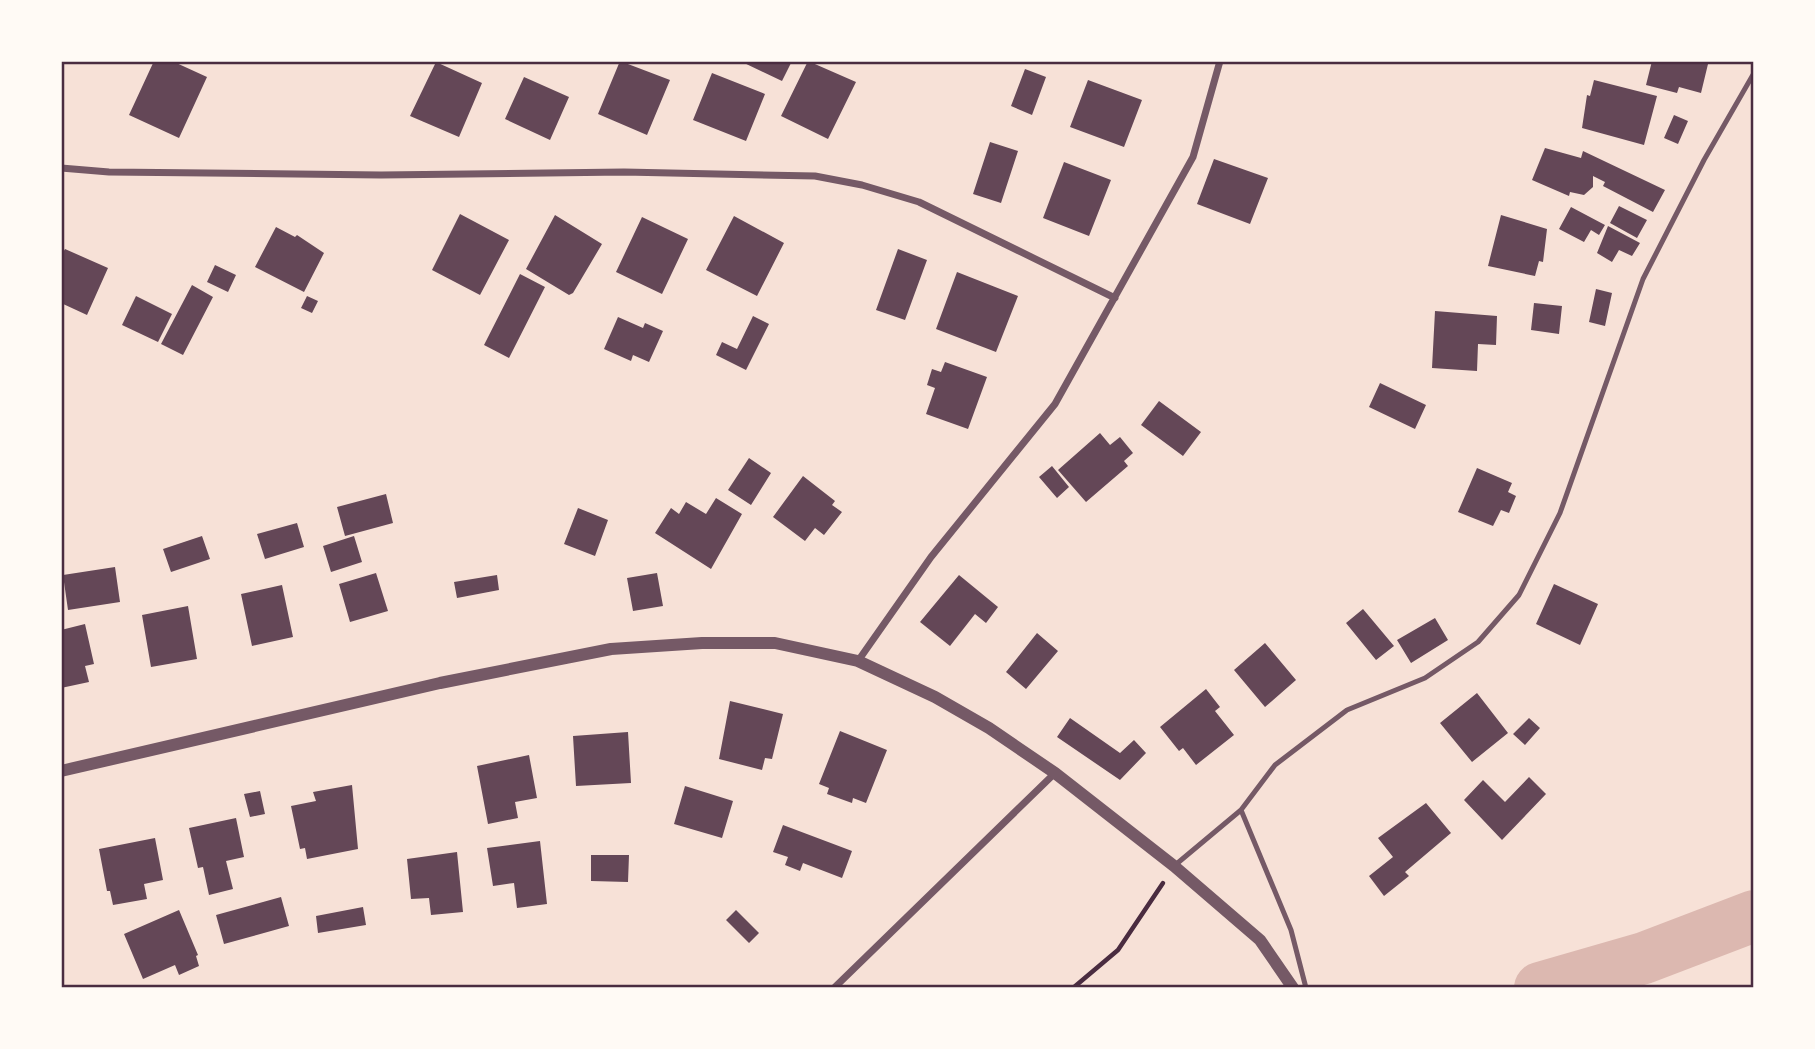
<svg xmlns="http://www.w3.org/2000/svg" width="1815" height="1049" viewBox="0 0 1815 1049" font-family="'Alegreya Sans',sans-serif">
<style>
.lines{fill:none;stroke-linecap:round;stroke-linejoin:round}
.river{stroke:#dcb8b0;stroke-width:52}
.building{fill:#644757}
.path{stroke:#4a2c40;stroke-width:4.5}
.service{stroke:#755966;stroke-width:5}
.minor{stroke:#755966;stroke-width:7}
.tertiary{stroke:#755966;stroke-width:12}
.neatline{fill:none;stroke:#4a2c40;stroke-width:2.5}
</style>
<rect width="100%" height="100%" fill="#f7e1d7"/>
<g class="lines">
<path class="river" d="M1540,988L1644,958L1754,916"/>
</g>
<path class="building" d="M154,61H172L207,77L179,138L129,115Z
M620,61L670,80L647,135L598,114Z
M740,61H792L782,81Z
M808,61L856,82L828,139L781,116Z
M1652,61L1708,64L1701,93L1679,87L1677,93L1646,85Z
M436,62L482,83L459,137L410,116Z
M1025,69L1046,77L1032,115L1011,106Z
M712,73L765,94L746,141L693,120Z
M524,77L569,97L550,140L505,119Z
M1088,80L1142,100L1124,147L1070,127Z
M1594,80L1657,96L1644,145L1582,128L1587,95L1590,96Z
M1674,115L1688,121L1678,144L1664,138Z
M990,142L1018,151L1001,203L973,194Z
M1545,148L1581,158L1583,151L1665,190L1653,212L1603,186L1605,182L1593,176V187L1584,195L1570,192L1569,196L1532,180Z
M1214,159L1268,178L1250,224L1197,204Z
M1064,162L1111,180L1089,236L1043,218Z
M1619,206L1647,220L1637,238L1610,223Z
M1571,207L1605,225L1599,235L1591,230L1584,242L1559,229Z
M460,214L509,240L480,295L432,270Z
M555,215L602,244L573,293L569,295L526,269Z
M1501,215L1547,229L1543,262L1539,261L1535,276L1488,266Z
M734,216L784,243L757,296L706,270Z
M642,217L688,239L662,294L616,272Z
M1608,226L1640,243L1632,256L1619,250L1612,262L1597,253Z
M276,227L295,237L297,235L324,253L304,292L255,267Z
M65,249L108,268L87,315L61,303V256Z
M898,249L927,260L905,320L876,310Z
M215,265L236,275L228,292L207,282Z
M957,272L1018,296L996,352L936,329Z
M520,274L545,287L509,358L484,345Z
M192,285L213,297L183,355L161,344Z
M1596,289L1612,293L1605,326L1589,322Z
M136,296L172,314L158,342L122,325Z
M307,296L318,301L312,313L301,308Z
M1534,303L1562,306L1559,334L1531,330Z
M1435,311L1497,316L1496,345L1478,344L1477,371L1432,368Z
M753,316L769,324L746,370L716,355L722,342L737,349Z
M618,317L643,328L645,323L663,331L649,362L633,355L631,361L604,349Z
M945,362L987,377L968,429L926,414L935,388L927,385L932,369L941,372Z
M1380,383L1426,405L1415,429L1369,407Z
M1159,401L1201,432L1183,456L1141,425Z
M1100,433L1110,445L1120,437L1133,453L1124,461L1128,466L1086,502L1058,470Z
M749,458L771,473L751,505L728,490Z
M1052,466L1069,487L1057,498L1039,477Z
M1477,468L1512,483L1508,492L1516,496L1509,513L1501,510L1493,526L1458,512Z
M803,476L835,501L832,505L842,512L824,535L815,528L805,541L773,517Z
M386,494L393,523L345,536L337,507Z
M716,498L742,514L711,569L655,533L671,508L679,514L686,502L706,514Z
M578,508L608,520L595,556L564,544Z
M297,523L304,547L265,559L257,534Z
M202,536L210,559L171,572L163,549Z
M354,536L362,562L331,572L323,546Z
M115,567L120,602L68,610L63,575Z
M376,573L388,611L350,622L339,584Z
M657,573L663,606L633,611L627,578Z
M497,575L499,590L457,598L454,582Z
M959,575L998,607L986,623L975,614L950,646L920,622Z
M1554,584L1598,604L1580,645L1536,624Z
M282,585L293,637L252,646L241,594Z
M188,606L197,659L151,667L142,615Z
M1363,609L1394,646L1376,660L1346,623Z
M1435,618L1448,640L1411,663L1397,640Z
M85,624L94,664L85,666L89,682L61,688V630Z
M1037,633L1058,651L1026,689L1006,672Z
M1265,643L1296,680L1265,707L1234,670Z
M1206,689L1220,707L1215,711L1234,735L1196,765L1183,748L1179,751L1160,727Z
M1477,693L1508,733L1472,762L1440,723Z
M730,701L783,714L772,759L765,758L762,770L719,759Z
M1070,718L1120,753L1134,740L1146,753L1120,780L1057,737Z
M1529,718L1540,728L1525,745L1513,734Z
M840,731L887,750L866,803L853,798L852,803L827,794L829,788L819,784Z
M628,732L631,783L576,786L573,736Z
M529,755L537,798L515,802L518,818L488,824L477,766Z
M1529,777L1546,794L1502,840L1464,800L1483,780L1505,802Z
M352,785L358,849L307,859L305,848L300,849L291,806L316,801L313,792Z
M685,786L733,801L722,838L674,824Z
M260,791L265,814L250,817L244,794Z
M1426,803L1451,833L1405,872L1409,876L1384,896L1369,876L1393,857L1378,838Z
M236,818L244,857L226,861L233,889L209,895L203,867L198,868L189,828Z
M783,825L852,851L842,878L803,863L800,871L785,865L788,857L773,852Z
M155,838L163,880L144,884L147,899L113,905L110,891H107L99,849Z
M540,841L547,904L517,908L514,883L493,886L487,848Z
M457,852L463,912L431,915L429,898L411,899L407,859Z
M591,855H629L628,882L591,881Z
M281,897L289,926L224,944L216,915Z
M363,907L366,925L318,933L316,916Z
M179,910L198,955L196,956L199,966L179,975L175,965L143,979L124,934Z
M736,910L759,933L749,943L726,920Z"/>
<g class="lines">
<path class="path" d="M1073,988L1118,950L1163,883"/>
<path class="service" d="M1241,810L1291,930L1306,988
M1174,866L1241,810L1275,765L1347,710L1425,678L1478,642L1519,595L1560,513L1643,279L1704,160L1754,73"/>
<path class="minor" d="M61,168L109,172L381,175L624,172L815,176L862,185L919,202L1115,298
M858,661L931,557L1055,404L1193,157L1220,61
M834,988L1055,773"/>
<path class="tertiary" d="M61,771L440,683L611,649L702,643H775L858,661L935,697L989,728L1055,773L1174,866L1260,940L1293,988"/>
</g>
<rect width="1815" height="1049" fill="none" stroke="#fffaf5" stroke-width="126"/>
<rect x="63" y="63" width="1689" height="923" class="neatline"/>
</svg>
